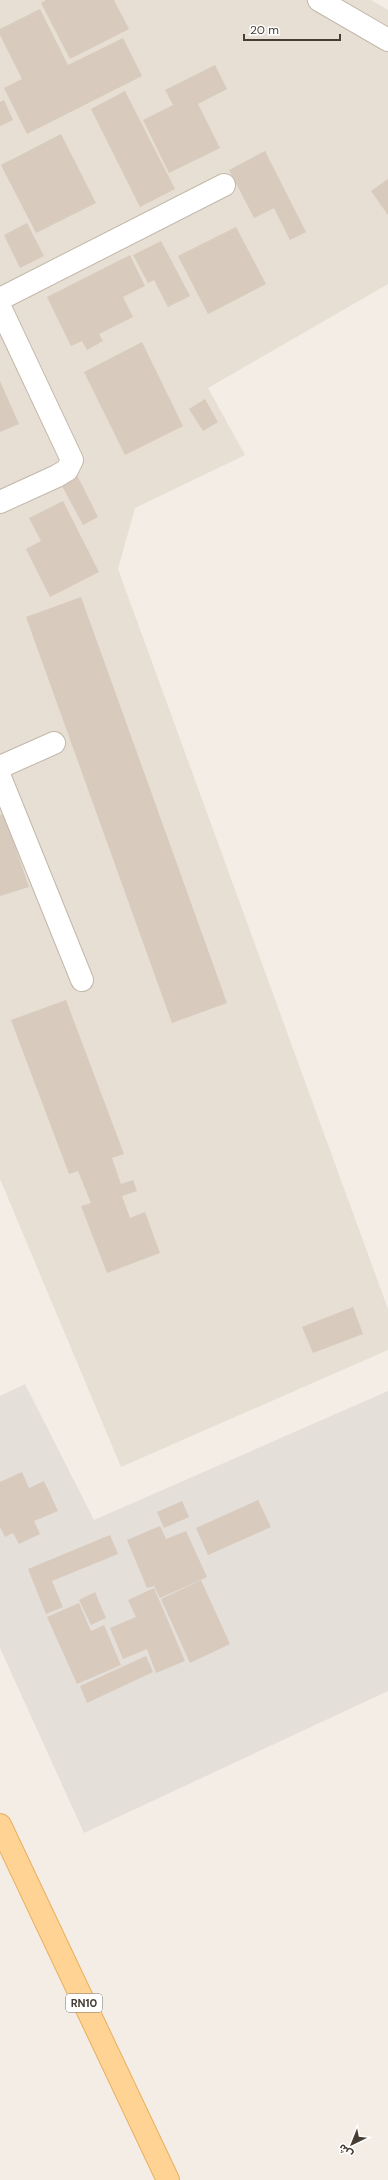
<svg xmlns="http://www.w3.org/2000/svg" width="388" height="2180" viewBox="0 0 388 2180" font-family="'DM Sans','Noto Sans Arabic',sans-serif">
<style>
.residential{fill:#e7dfd3}
.industrial{fill:#e5dfda}
.building{fill:#d8cabd}
.lines{fill:none;stroke-linecap:round;stroke-linejoin:round}
.minor-casing{stroke:#c2b7aa;stroke-width:24}
.major-casing{stroke:#e8af5f;stroke-width:24}
.minor{stroke:#fff;stroke-width:22}
.major{stroke:#ffd393;stroke-width:22}
.labels{text-anchor:middle;dominant-baseline:central;stroke-width:3;stroke-linejoin:round;paint-order:stroke}
.shield{fill:#fff;stroke:#7e7771;stroke-width:1}
.shield-label{font-size:11px;font-weight:bold;fill:#463d34}
</style>
<rect width="100%" height="100%" fill="#f3ede5"/>
<path class="residential" d="M0,0H371L388,10V284L208,388L245,455L135,508L118,569L388,1309V1350L121,1467L0,1179Z"/>
<path class="industrial" d="M25,1384L94,1520L388,1391V1691L84,1833L0,1648V1396Z"/>
<path class="building" d="M46,0H114L129,29L70,59L41,3Z
M40,9L68,65L123,38L142,76L27,134L4,88L22,79L0,35V29Z
M215,65L227,89L198,104L220,148L169,173L143,120L173,105L165,90Z
M125,91L175,189L140,207L91,109Z
M4,100L13,120L0,126V102Z
M61,134L96,203L36,233L1,165Z
M265,151L306,232L290,240L274,208L254,218L229,170Z
M388,179V215L371,191Z
M27,223L44,256L20,268L4,235Z
M236,227L266,284L208,314L178,256Z
M161,241L190,296L168,307L154,280L148,283L133,255Z
M130,255L145,286L123,297L133,317L99,334L103,341L87,350L82,341L71,346L47,297Z
M142,342L183,426L125,455L84,372Z
M0,381L19,424L0,432Z
M205,399L218,422L203,431L189,409Z
M77,475L98,517L83,525L61,484Z
M63,501L99,572L50,597L26,549L41,541L29,518Z
M81,597L227,1003L172,1023L26,617Z
M4,814L29,887L0,896V815Z
M66,1000L124,1154L112,1158L121,1184L133,1180L137,1191L122,1196L130,1218L145,1212L160,1253L107,1273L81,1206L91,1203L78,1171L69,1174L11,1020Z
M353,1307L363,1334L313,1353L302,1327Z
M22,1472L29,1488L44,1481L58,1511L34,1521L40,1534L19,1544L13,1533L5,1537L0,1527V1482Z
M258,1500L271,1527L208,1555L196,1528Z
M182,1501L189,1517L164,1528L157,1512Z
M160,1526L166,1539L186,1531L207,1577L160,1598L154,1586L147,1588L127,1540Z
M110,1535L118,1554L52,1581L63,1607L46,1614L28,1569Z
M201,1580L230,1644L190,1663L161,1599Z
M154,1588L185,1661L156,1673L147,1649L123,1659L110,1628L136,1617L128,1600Z
M95,1592L106,1618L91,1625L79,1600Z
M79,1603L91,1631L104,1625L121,1665L77,1684L47,1617Z
M146,1656L153,1672L87,1703L80,1686Z"/>
<g class="lines">
<defs>
<path id="minor" d="M319,0L388,40
M0,299L224,185
M0,307L72,460L67,470L57,476L0,502
M0,767L54,743
M0,777L82,980"/>
<path id="major" d="M0,1825L168,2180"/>
</defs>
<use href="#minor" class="minor-casing"/>
<use href="#major" class="major-casing"/>
<use href="#minor" class="minor"/>
<use href="#major" class="major"/>
</g>
<g class="labels">
<rect class="shield" x="66" y="1994" width="36" height="18" rx="3"/>
<g class="shield-label">
<text x="84" y="2003">RN10</text>
</g>
</g>
<g transform="translate(352 2144) rotate(223)" stroke="#ffffff" stroke-width="3" paint-order="stroke">
<path d="M0-3L7 15L0 10L-7 15Z" fill="#463d34"/>
<text y="-6" font-size="11" font-weight="bold" text-anchor="middle" fill="#463d34">ش</text>
</g>
<path d="M244 34v6h96v-6" fill="none" stroke="#463d34" stroke-width="2"/>
<text x="250" y="34" font-size="12" fill="#463d34" stroke="#ffffff" stroke-width="3" paint-order="stroke">20 m</text>
</svg>
